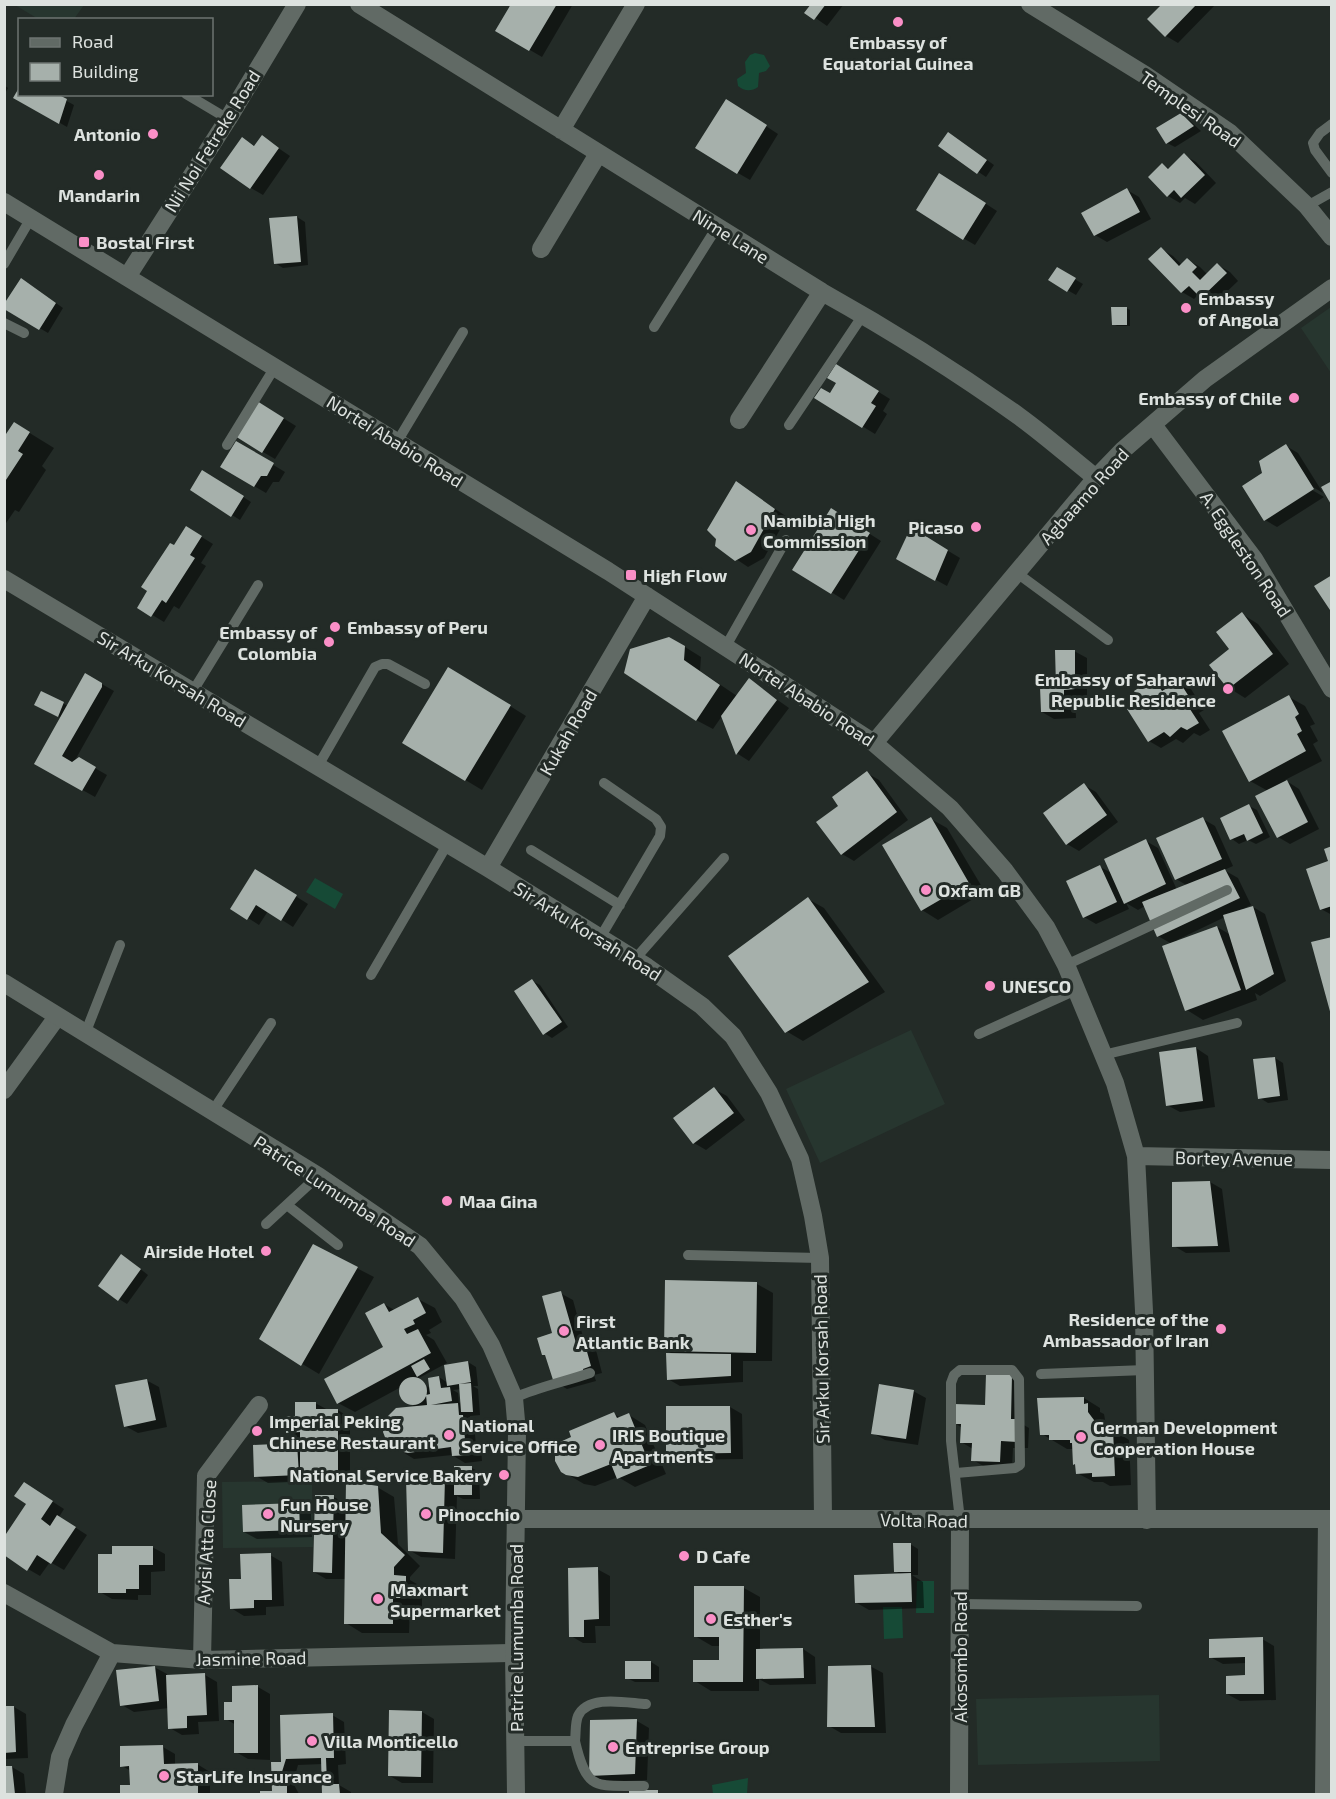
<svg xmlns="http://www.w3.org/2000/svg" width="1336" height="1799" viewBox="0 0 1336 1799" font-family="'Exo 2',sans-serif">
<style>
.built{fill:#27362f}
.water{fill:#164a36}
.shadow{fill:#0007;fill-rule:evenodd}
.building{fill:#a6b0ab}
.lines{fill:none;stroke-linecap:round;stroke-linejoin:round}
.lane{stroke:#616a65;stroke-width:10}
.street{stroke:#616a65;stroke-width:18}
.secondary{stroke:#616a65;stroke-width:18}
.poi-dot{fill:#fa8fc7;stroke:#232b27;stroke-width:2}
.labels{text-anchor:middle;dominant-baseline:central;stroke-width:6;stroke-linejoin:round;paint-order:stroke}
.poi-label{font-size:18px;font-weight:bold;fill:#dde2df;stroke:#232b27;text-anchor:start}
.street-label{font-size:18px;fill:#dde2df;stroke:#232b27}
</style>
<rect width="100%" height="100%" fill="#232b27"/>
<path class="built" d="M15,5L84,4V5L74,19L40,20Z
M1331,307V373L1301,328Z
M911,1030L945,1104L820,1163L786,1089Z
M312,1481L313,1547L223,1548L222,1482Z
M1159,1695L1160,1761L978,1765L976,1699Z"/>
<path class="water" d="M755,53L764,55L770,66L766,71L759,73L758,87C751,92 744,91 738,86L737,79L746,73L745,62L750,55Z
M315,878L343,894L335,909L306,892Z
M917,1581H934V1613H916Z
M902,1607L903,1638L884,1639L883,1607Z
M748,1778L747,1794H713L712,1785Z"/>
<path class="shadow" d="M513,4H573L542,57L497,31Z
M811,4H844L827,26L807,12Z
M1164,4H1216L1178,43L1166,36Z
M4,85L8,88L4,95Z
M20,94H54L74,105L67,127L15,97Z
M738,108L778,134L750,180L738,173Z
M1181,115L1189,120L1201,131L1175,147L1167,143Z
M262,137L290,156L263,195L251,188L243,139L255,146Z
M956,138L994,165L986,177L940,146Z
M1184,155L1196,162L1216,183L1195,204L1185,198L1180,203L1168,196L1163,165L1170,169Z
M952,182L997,211L975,245L963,238Z
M1127,190L1139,197L1151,219L1107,242L1095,235Z
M297,217L305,222L308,265L283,268L275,263Z
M1161,249L1173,256L1182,265L1188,260L1200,267L1208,275L1218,265L1230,272L1238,281L1214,304L1199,294L1194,299L1182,292Z
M1057,269L1083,284L1076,295L1050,280Z
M29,284L63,308L48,333L4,307Z
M1126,308L1130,310V326H1117L1113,324Z
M848,373L890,399L883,411L887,414L875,434L816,398L831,395Z
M270,410L296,426L275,459L263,452Z
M15,424L54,448L42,466L46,470L19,512L15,510L4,526V440Z
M237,443L285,472L279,482H273L266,493L222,467Z
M1286,446L1298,453L1323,493L1308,484L1307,487L1324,497L1277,527L1265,520L1264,474Z
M211,476L251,502L240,520L192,490Z
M737,483L787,517L764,558L748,567L736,559Z
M843,517L881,541L844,600L794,569Z
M187,528L213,544L201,563L206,566L179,609L174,606L164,622L139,607Z
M912,529L960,558L947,586L898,559Z
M1242,614L1258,624L1289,664L1245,698L1229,688L1231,650Z
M685,647L701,657L700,671L737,696L749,680L789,708L749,761L738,754L722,716L713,729L696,720L632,650Z
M1074,651L1087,658V696H1075L1076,718L1054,719L1042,712L1057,688Z
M86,675L114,691L74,762L79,759L107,775L95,797L36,764L62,718L44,709L42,693L68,706Z
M465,678L526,716L482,790L404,743Z
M1154,680L1168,690L1179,682L1191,689L1204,710L1199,713L1210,730L1200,736L1194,733L1183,743L1176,739L1161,748L1149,741Z
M1289,697L1305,706L1315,724L1310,726L1318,741L1313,744L1322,761L1285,780L1299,789L1319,829L1290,844L1278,837L1268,791L1250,781Z
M867,773L879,780L908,820L854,861L842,854L840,806Z
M1084,785L1096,792L1118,822L1079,851L1067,844Z
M1249,806L1257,810L1270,837L1256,844L1248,840L1239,844L1232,839L1222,819Z
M931,819L947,828L985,892L938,920L922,910Z
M1203,819L1215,826L1233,866L1224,870L1238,878L1251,905L1245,908V910L1253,907L1265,914L1286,981L1260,996L1255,993L1257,1000L1203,1020L1187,1010L1172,944L1158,936L1145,906L1138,910L1126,903L1129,909L1096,924L1084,917L1100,867L1112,873L1146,841L1158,848L1177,890L1188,886L1176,879ZM1225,917L1231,935L1217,927L1178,942L1177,940Z
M1332,848V915L1321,909Z
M267,878L308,904L293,927L268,911L259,925L232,908Z
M808,899L824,908L885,992L803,1041L786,1031Z
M532,981L540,985L568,1027L552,1038L544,1033Z
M1196,1048L1208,1056L1215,1107L1180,1112L1167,1105Z
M1275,1058L1283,1063L1288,1100L1268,1103L1260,1098Z
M714,1089L727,1096L745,1120L706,1150L694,1143Z
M1210,1182L1222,1189L1230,1252L1186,1253L1174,1246Z
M314,1246L374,1277L319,1374L261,1339Z
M129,1260L148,1275L127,1304L119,1299Z
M757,1284L773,1293L772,1361H743V1382L680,1386L668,1379L673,1354L665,1350Z
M560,1293L573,1300L585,1344L596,1350L602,1373L594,1375L596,1381L567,1389L555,1382L547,1357L544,1354L554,1334Z
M418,1299L435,1308L442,1322L429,1330L431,1333L426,1335L434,1340L447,1363L417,1379L431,1389L439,1377L448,1383L468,1362L476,1367L478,1386H473L478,1389L480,1415L470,1416V1421L474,1424L476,1446L481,1448L482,1461L465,1463L452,1455L414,1459L390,1444L415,1407L401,1395V1387L355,1412L338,1403L385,1348L384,1304L396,1311ZM461,1389L462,1402L459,1403L458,1393L453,1390Z
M1011,1377L1024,1384L1022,1424L1029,1428L1028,1448H1013L1012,1468L985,1467L973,1460V1449L961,1442L962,1428L955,1423L986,1407Z
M146,1380L159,1387L167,1427L138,1433L125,1426Z
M913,1391L926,1398L918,1445L885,1440L873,1433Z
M1084,1398L1100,1408V1412L1104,1414L1106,1425L1129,1440L1131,1485L1110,1486L1103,1482H1094L1077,1473V1465L1074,1464V1449H1067L1042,1434Z
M315,1403L328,1410H338L350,1418V1483L377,1487L394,1497L398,1544L420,1566L410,1577V1580L422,1587V1607H410L409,1633H362L346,1623L347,1579H326L314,1572L334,1497L347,1505L348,1481H314L311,1479V1481L268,1483L256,1476L254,1446L297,1444L301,1447V1439L288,1432L296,1418Z
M730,1407L742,1414L743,1459L680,1460L668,1453L667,1408Z
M614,1414L621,1418L629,1415L645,1425L666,1474L635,1487L618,1477L595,1486L584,1484L567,1474Z
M472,1468L479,1472L480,1499H463L457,1496L455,1559L421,1557L409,1550L445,1479L455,1485Z
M36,1491L64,1509L59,1517L87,1535L64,1570L50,1562L40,1576L28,1569Z
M299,1505L311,1512L312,1537L257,1539L244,1532Z
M910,1544L918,1549V1575H912L923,1582L924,1608L869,1610L857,1603L902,1575L895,1571Z
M152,1547L165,1554V1571L151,1572V1595H138V1600L112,1599L100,1592L114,1555Z
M270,1555L282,1562L284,1606L266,1607V1615L244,1616L231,1608L242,1581Z
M597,1569L610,1576V1626H595L596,1643H583L571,1636Z
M744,1588L760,1597V1650L803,1649L815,1657L816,1684L770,1685L759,1679V1691H711L695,1681L720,1661V1646H712L695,1636Z
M1262,1639L1274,1646L1276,1700L1240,1701L1227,1694L1247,1677L1246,1663L1223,1664L1210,1657Z
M651,1662L659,1667V1682H635L627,1678Z
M870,1666L883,1673L886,1733H841L829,1726Z
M154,1667L167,1674V1676L205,1675L217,1682L219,1721L198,1722L199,1734L182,1735L170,1728L169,1708L134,1712L122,1705Z
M258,1687L270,1694V1760L248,1759L236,1752V1725L226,1719L234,1703Z
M14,1707L26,1714L28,1758L4,1759V1708Z
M422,1712L434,1719L433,1783H402L390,1776Z
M332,1715L344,1722L346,1764L338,1765L339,1785L351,1792V1794H323V1764L298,1765L293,1783L299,1794H262V1792H273L283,1763L281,1716Z
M637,1721L649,1728L647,1780L603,1782L591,1775Z
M163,1747L175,1754V1765L197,1764L210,1772V1794H122V1786H131V1771L122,1766Z
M12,1767L24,1774L26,1794H4V1768Z
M630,1792H657L662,1794H630Z"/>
<path class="building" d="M511,4H557L529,51L495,31Z
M811,4H826L814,20L804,13Z
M1162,4H1197L1165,37L1147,19Z
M20,86V94H57L67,99L59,124L13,98Z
M726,99L767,125L737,174L695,148Z
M1181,113L1194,126L1166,144L1156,128Z
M948,132L987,160L977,174L938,146Z
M262,135L279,148L250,189L220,168L242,137L254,146Z
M1184,153L1205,175L1181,198L1174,190L1167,197L1148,177L1162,163L1168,169Z
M939,173L986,203L963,240L916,210Z
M1127,188L1140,212L1094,236L1081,213Z
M297,216L301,262L274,264L269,218Z
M1161,247L1179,266L1187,258L1197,267L1192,272L1200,280L1217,263L1227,273L1201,298L1189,286L1181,293L1148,259Z
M1057,267L1076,278L1067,292L1048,280Z
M21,278L56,303L39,330L4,309V304Z
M1111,307H1127V325H1112Z
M836,364L879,391L871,403L876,406L862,428L814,398L821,388L830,393L836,383L827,378Z
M257,401L284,418L262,453L235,436Z
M14,422L30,432L18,451L23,454L4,483V437Z
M236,441L274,463L267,476H261L254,487L220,467Z
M1286,444L1314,489L1264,521L1242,486L1262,473L1259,461Z
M202,470L244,496L231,517L190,490Z
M736,481L775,509L751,552L735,561L715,546L716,539L707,530Z
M1332,481V506L1321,487Z
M831,508L870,533L831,594L792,570Z
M186,526L202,536L190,555L195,558L166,603L162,600L151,617L137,608L147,591L141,587L170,543L174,545Z
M911,527L948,550L935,581L896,559Z
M1332,575V613L1314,586Z
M1242,612L1273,654L1228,689L1209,665L1229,649L1216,632Z
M669,637L685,646L684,660L720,685L696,721L624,673L630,649Z
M1055,650H1075V689L1064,690V712H1041L1040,687L1056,686Z
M448,667L511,705L465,781L402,743Z
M85,673L102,683V687L62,756L72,762L79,757L96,767L82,791L34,764Z
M749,678L777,700L736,755L721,716Z
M1154,678L1162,691L1179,681L1193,703L1188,706L1199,723L1187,730L1181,727L1170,737L1164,732L1148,742L1127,709L1140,701L1134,691Z
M41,691L64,702L58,717L34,705Z
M1289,695L1299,714L1295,717L1302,731L1297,734L1306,751L1249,782L1222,731Z
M867,771L897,812L841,855L816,822L838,806L832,797Z
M1287,780L1308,822L1277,838L1255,796Z
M1084,783L1107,815L1066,845L1043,813Z
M1249,804L1263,833L1247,841L1244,834L1230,840L1220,818Z
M931,817L969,883L921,911L882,845Z
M1203,817L1222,859L1175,880L1156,838Z
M1146,839L1166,884L1124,904L1104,859Z
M1332,846V906L1320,910L1306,869L1328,861L1324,849Z
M1100,865L1117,902L1083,918L1066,881Z
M255,869L297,895L281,921L256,905L247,920L230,909Z
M1225,869L1240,898L1157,937L1142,902Z
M808,897L869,982L785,1033L728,956Z
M1253,906L1274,974L1246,990L1223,915Z
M1217,926L1241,990L1185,1011L1162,946Z
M1332,937V1014L1331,1015L1311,942Z
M532,979L562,1022L543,1035L514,991Z
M1196,1047L1203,1101L1166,1106L1159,1052Z
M1275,1057L1280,1096L1258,1099L1253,1059Z
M714,1087L734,1113L693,1144L673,1118Z
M1210,1181L1218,1246L1172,1247V1182Z
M313,1244L358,1267L301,1366L259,1339Z
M121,1254L141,1269L118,1301L98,1286Z
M665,1280L757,1282L756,1353L664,1351Z
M561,1291L576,1343L584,1341L591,1366L583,1369L584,1374L554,1383L545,1355H542L537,1338L552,1333L542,1296Z
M418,1297L426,1313L413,1320L415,1324L404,1329L407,1334L418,1329L431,1353L337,1404L324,1379L383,1347L365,1313L384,1303L389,1312Z
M666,1353L731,1354V1376L667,1380Z
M424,1359L430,1369L417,1377L411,1366Z
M468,1361L471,1382L447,1386L444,1365Z
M986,1374L1012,1375L1011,1419H1017V1442L1001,1441L1000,1462L971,1461L972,1443H960L961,1424H953L954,1404L985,1405Z
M439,1376L441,1388L450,1387L452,1401L431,1405L458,1403L459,1415H463L465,1440H469L470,1455L452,1456L451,1447L408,1453L394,1450L388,1445L383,1432L386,1418L396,1408L427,1405L426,1395L430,1394L428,1378Z
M399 1391a14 14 0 1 1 28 0a14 14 0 1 1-28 0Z
M147,1379L156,1420L124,1427L115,1385Z
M471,1383L473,1412H461L459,1384Z
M879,1384L914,1390L906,1439L871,1434Z
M1084,1397V1404L1088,1403V1412L1097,1424H1107V1429H1113L1115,1476L1092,1477V1473L1076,1474L1075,1464L1073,1465L1072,1443H1070V1440H1049V1435H1040L1037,1398Z
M295,1402H316V1409H338V1475H300V1432L286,1433V1416H295Z
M666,1406H730L731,1453L666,1454Z
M614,1412L617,1418L629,1413L650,1465L617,1479L611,1464L578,1477L566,1475L561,1472L555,1461V1454L560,1442L571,1437L569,1431Z
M297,1443L299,1475L254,1477L253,1445Z
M454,1466H472V1495H454Z
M406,1478H445L443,1553L408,1551Z
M346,1481L378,1486L381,1533L405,1555L394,1567V1575L406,1576V1598H393V1624H344Z
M24,1482L53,1501L41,1519L50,1526L57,1515L76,1527L51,1564L37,1555L27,1571L4,1555V1537L26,1504L14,1496Z
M315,1495H334L332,1573L313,1572Z
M299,1503L300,1530L243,1532L242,1505Z
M893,1543H911V1572H894Z
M112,1546H153V1565H139V1589H126V1593H98V1554H112Z
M271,1553L272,1600H254V1608L230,1609L229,1579H241L240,1554Z
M598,1567L599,1619L584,1620V1637H569L568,1568Z
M911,1573L912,1602L855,1603L854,1575Z
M694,1586H744L743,1682H693V1660H719V1637H694Z
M1263,1637L1264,1694H1226V1676L1245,1675V1657L1209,1658V1639Z
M803,1648L804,1678L756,1679V1649Z
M625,1661H651V1679H625Z
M871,1665L875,1727H827L828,1666Z
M155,1666L159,1701L120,1706L116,1670Z
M205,1673L207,1715L187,1716V1728L168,1729L166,1675Z
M258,1685V1753H234V1720H224V1702H232V1686Z
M4,1706H14L16,1752L4,1753Z
M389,1710L422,1711L421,1777L388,1776Z
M333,1713L334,1758H326L327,1784H339L340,1794H322L321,1758L286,1759L281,1775L287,1784V1794H260V1791H272L271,1762H281L280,1715Z
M637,1719L635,1774L589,1776L590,1720Z
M163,1745L164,1764L198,1763V1794H120V1785H130L129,1766L120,1767V1746Z
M4,1766H12L15,1794H4Z
M629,1790H658V1794H629Z"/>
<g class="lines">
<path class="lane" d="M186,94L228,119
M1332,124L1320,133L1313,143L1315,150L1332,173
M1307,206L1332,192
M4,264L31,218
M4,323L24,333
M654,327L717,227
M789,425L863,315
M397,442L463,332
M227,445L275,367
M1017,573L1108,640
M726,646L786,540
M193,691L258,585
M318,766L375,667L382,664H388L425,684
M531,850L620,905
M600,938L660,836L661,827L656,819L604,783
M635,959L724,858
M1066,965L1227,890
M371,975L448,843
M85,1034L120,945
M979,1034L1076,990
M1103,1055L1237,1023
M212,1112L271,1023
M287,1205L338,1245
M266,1224L318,1176
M688,1255L820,1258
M1041,1374L1145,1370
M514,1398C538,1387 564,1382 590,1373
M956,1473L1015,1468L1020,1465L1019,1379L1012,1370H960L954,1375L951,1383V1441L960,1520
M960,1604L1137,1606
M515,1741H575C587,1793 596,1785 644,1786
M575,1741C576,1733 575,1723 578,1716C588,1694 627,1703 646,1704"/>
<path class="street" d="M359,4L822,292C890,330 957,372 1020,417C1046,436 1071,458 1096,478
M1030,4L1145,75L1230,133L1307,206L1332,237
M561,130L636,4
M4,202L608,571L874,743L950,808L1005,871L1046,927L1066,965L1115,1083L1136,1156L1144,1311L1147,1520
M541,249L598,154
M127,277L228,119L297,4
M739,420L822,292
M1153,425L1254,559L1332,689
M4,579L488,868L647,967L702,1006L733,1036L769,1093L800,1159L813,1216L820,1258L823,1518
M874,743L1096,478L1123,450L1205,379L1332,288
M488,868L647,596
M4,1090L57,1017
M1136,1156L1332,1160
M517,1519H1332
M4,1593L112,1653L202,1660L514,1653
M202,1660L206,1476L259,1405
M54,1794L60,1757L74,1725L112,1653
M959,1794L960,1520
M1324,1794L1327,1519"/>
<path class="secondary" d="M4,983L318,1176L420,1246L463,1298L491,1345L514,1398L517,1432L514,1653L516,1794"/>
</g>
<g class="poi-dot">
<circle cx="898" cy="22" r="6"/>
<circle cx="153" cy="134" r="6"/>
<circle cx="99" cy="175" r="6"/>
<rect x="78" y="236" width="12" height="12" rx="3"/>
<circle cx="1186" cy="308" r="6"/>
<circle cx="1294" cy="398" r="6"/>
<circle cx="976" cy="527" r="6"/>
<circle cx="751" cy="530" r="6"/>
<rect x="625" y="569" width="12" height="12" rx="3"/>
<circle cx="335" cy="627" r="6"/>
<circle cx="329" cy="642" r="6"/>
<circle cx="1228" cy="689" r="6"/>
<circle cx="926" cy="890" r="6"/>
<circle cx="990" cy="986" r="6"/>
<circle cx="447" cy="1201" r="6"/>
<circle cx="266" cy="1251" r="6"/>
<circle cx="1221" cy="1329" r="6"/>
<circle cx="564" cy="1331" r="6"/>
<circle cx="257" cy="1431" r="6"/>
<circle cx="449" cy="1435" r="6"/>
<circle cx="1081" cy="1437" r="6"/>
<circle cx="600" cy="1445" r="6"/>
<circle cx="504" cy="1475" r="6"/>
<circle cx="268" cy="1514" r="6"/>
<circle cx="426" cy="1514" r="6"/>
<circle cx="684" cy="1556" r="6"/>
<circle cx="378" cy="1599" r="6"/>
<circle cx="711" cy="1619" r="6"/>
<circle cx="312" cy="1741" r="6"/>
<circle cx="613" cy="1747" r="6"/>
<circle cx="164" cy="1776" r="6"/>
</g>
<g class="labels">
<g class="poi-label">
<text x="898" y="42" text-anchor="middle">Embassy of<tspan x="898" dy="21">Equatorial Guinea</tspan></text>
<text x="141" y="134" text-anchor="end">Antonio</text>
<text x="99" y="195" text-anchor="middle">Mandarin</text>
<text x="96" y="242">Bostal First</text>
<text x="1198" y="298">Embassy<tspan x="1198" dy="21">of Angola</tspan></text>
<text x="1282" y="398" text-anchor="end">Embassy of Chile</text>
<text x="763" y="520">Namibia High<tspan x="763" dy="21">Commission</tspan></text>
<text x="964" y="527" text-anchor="end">Picaso</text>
<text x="643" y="575">High Flow</text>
<text x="347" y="627">Embassy of Peru</text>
<text x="317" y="632" text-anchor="end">Embassy of<tspan x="317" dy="21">Colombia</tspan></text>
<text x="1216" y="679" text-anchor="end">Embassy of Saharawi<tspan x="1216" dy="21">Republic Residence</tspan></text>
<text x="938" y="890">Oxfam GB</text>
<text x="1002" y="986">UNESCO</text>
<text x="459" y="1201">Maa Gina</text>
<text x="254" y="1251" text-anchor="end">Airside Hotel</text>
<text x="1209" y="1319" text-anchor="end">Residence of the<tspan x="1209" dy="21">Ambassador of Iran</tspan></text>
<text x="576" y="1321">First<tspan x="576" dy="21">Atlantic Bank</tspan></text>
<text x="269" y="1421">Imperial Peking<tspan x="269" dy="21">Chinese Restaurant</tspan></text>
<text x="461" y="1425">National<tspan x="461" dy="21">Service Office</tspan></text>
<text x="1093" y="1427">German Development<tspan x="1093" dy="21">Cooperation House</tspan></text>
<text x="612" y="1435">IRIS Boutique<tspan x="612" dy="21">Apartments</tspan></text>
<text x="492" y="1475" text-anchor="end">National Service Bakery</text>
<text x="280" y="1504">Fun House<tspan x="280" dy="21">Nursery</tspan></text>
<text x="438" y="1514">Pinocchio</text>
<text x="696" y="1556">D Cafe</text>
<text x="390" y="1589">Maxmart<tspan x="390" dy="21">Supermarket</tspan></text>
<text x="723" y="1619">Esther's</text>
<text x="324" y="1741">Villa Monticello</text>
<text x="625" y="1747">Entreprise Group</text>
<text x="176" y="1776">StarLife Insurance</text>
</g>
<g class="street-label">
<text transform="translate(1191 109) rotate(35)">Templesi Road</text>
<text transform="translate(212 141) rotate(-58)">Nii Noi Fetreke Road</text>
<text transform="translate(731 236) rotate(32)">Nime Lane</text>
<text transform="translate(395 441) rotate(32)">Nortei Ababio Road</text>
<text transform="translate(1084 496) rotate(-48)">Agbaamo Road</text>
<text transform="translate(1246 554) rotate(56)">A. Eggleston Road</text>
<text transform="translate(172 679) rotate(31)">Sir Arku Korsah Road</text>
<text transform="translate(807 699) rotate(33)">Nortei Ababio Road</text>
<text transform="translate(568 732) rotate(-60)">Kukah Road</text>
<text transform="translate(588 931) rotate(32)">Sir Arku Korsah Road</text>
<text transform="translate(1234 1158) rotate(1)">Bortey Avenue</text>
<text transform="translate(335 1191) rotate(33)">Patrice Lumumba Road</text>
<text transform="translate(821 1359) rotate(-91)">Sir Arku Korsah Road</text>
<text transform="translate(924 1520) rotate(1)">Volta Road</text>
<text transform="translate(206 1542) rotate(-87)">Ayisi Atta Close</text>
<text transform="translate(516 1638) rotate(-90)">Patrice Lumumba Road</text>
<text transform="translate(960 1657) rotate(-90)">Akosombo Road</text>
<text transform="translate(251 1658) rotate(-1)">Jasmine Road</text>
</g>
</g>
<rect width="1336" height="1799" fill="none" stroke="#dde2df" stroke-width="12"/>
<rect x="18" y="18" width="195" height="78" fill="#232b27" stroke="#6d7471" stroke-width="1.5"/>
<rect x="30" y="38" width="30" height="9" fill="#616a65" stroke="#6d7471" stroke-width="1.5"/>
<text x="72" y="48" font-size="18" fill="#dde2df">Road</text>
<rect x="30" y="63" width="30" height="18" fill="#a6b0ab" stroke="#6d7471" stroke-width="1.5"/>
<text x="72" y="78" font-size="18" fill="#dde2df">Building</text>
</svg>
